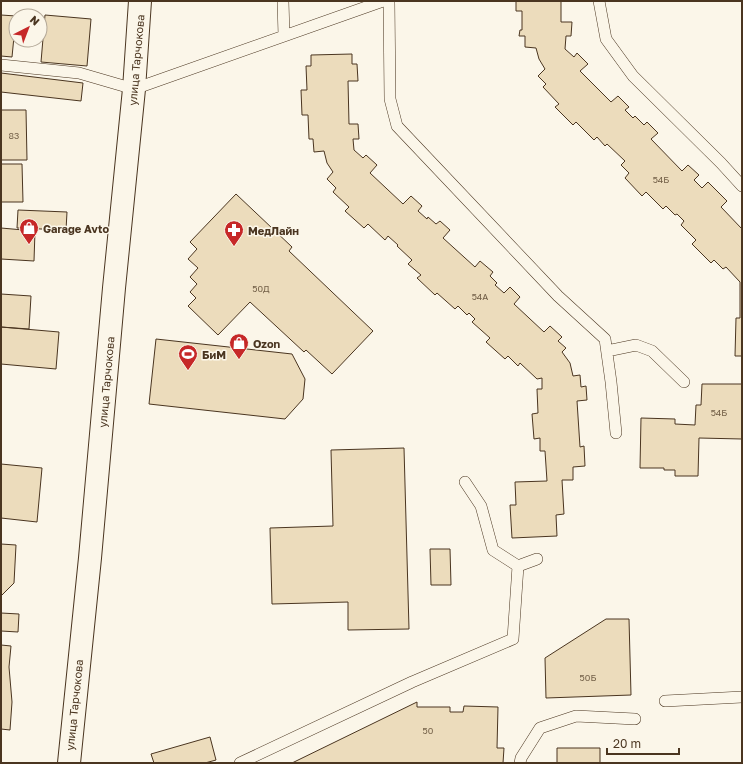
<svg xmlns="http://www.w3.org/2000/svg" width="743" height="764" viewBox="0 0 743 764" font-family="'Golos Text',sans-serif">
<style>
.building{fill:#ecdcbc;stroke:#4a3520}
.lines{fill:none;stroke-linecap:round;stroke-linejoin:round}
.lane-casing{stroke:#4a3520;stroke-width:12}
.secondary-casing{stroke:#4a3520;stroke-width:24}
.lane{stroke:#fbf6e9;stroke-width:11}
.secondary{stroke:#fbf6e9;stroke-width:22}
.labels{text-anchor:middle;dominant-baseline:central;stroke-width:3;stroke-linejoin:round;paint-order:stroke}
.number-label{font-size:9px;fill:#725f47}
.street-label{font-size:11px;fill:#4a3520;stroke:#fbf6e9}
.poi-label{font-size:11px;font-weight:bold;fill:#4a3520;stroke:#fbf6e9;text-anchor:start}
</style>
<rect width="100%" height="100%" fill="#fbf6e9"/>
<path class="building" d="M516,1H561V22H572L571,36H566L565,49L574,57L577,53L588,64L580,71L611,102L618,96L629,107L625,110L633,118L635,116L644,125L647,122L658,133L651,139L682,171L688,165L699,175L694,180L702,188L708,182L727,201L721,207L742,229V356H735L736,318H740V282L726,267L723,269L714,260L711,263L692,244L696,240L681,225L684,221L677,214L675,215L666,206L663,209L646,192L642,196L625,178L629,173L621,165L625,161L607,144L605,146L597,137L594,140L576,122L573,125L555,107L559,104L543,87L546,84L538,76L545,69L539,59L536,48L525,47V36H519L520,30H522V11H516Z
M1,15L16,16L12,57L1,56Z
M45,15L91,19L87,66L41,62Z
M352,54V64H357L358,81H348L349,124H358L359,139H353L354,150L363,158L366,155L377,165L370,173L403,204L411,196L422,206L418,211L427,219L428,217L436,224L440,221L450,230L443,238L475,267L480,261L493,272L490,276L497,283L495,285L504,293L510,287L520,297L514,304L544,332L550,326L562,337L558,341L566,348L562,352L570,363L573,376L580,375L581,387L586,386L587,400L577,401L580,447L584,446L585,466L573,467V480H562L564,514L556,515L557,536L512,538L510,505H516L515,482L547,481L545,451H540V438L534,439L532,414L538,413L537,389H542V378L537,379L520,363L518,366L508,356L505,359L486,342L490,338L472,322L475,319L469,313L467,315L458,306L455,309L437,293L435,295L417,278L421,275L408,264L412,260L397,246L398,245L388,236L385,240L368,224L364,228L345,211L349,207L333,192L336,188L327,179L333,172L327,163L324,151L314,152L313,139H309L308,115H302L301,90H307L306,66H311V55Z
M1,73L83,83L81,101L1,92Z
M1,110H26L27,160H1Z
M1,164H22L23,202H1Z
M236,194L292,247L289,251L373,331L332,374L306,350L304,352L250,302L218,335L188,306L196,298L190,292L197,284L190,277L198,268L188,259L197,249L190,242Z
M18,210L67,212L66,230L17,228Z
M1,228L35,231L34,261L1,259Z
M1,294L31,296L29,329L1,327Z
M1,327L59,332L56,369L1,364Z
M156,339L292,354L305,379L303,399L285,419L149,404Z
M742,357V439L699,438L698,476H675V470H664V468H640L641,418L675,419V424L695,425L696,405H701L702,384H742Z
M404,448L409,629L348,630V602L272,604L270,528L333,526L331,450Z
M1,464L42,468L37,522L1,518Z
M1,544L16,545L14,583L1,596Z
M430,549H450L451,585H431Z
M1,613L19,614L18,632L1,631Z
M606,619H629L631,695L546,698L545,658Z
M1,645L11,646L9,667L12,702L10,730L1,729Z
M417,702V707H450V712H463L464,706L498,707L497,748H504L503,763H292Z
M210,737L216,760L205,763H154L151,754Z
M557,748H600V763H557Z"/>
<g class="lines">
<defs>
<path id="lane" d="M283,1L284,36
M389,1L390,99L397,126L558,296L605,339L611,382L616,433
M599,1L606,39L633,76L721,163L742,186
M1,65L79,73L134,89L383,1
M607,351L636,345L652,351L684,382
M465,482L481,506L493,550L518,566L537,559
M665,701L742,697
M240,763L412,682L513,639L518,566
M520,763L521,758L540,728L576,716L635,719"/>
<path id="secondary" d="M69,763L90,558L114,288L134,89L140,1"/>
</defs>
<use href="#lane" class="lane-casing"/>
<use href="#secondary" class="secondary-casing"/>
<use href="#lane" class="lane"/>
<use href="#secondary" class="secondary"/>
</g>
<defs>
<symbol id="shop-pin" viewBox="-11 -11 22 30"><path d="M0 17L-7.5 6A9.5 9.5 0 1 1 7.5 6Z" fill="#c62828" stroke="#fbf6e9"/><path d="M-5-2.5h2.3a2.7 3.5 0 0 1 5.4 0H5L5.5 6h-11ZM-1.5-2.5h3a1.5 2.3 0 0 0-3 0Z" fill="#fff"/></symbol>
<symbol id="pharmacy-pin" viewBox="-11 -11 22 30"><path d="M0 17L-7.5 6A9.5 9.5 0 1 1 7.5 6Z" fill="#c62828" stroke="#fbf6e9"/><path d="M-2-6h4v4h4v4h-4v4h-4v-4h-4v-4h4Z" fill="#fff"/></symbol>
<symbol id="stadium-pin" viewBox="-11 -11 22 30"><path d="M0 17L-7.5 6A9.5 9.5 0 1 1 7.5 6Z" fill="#c62828" stroke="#fbf6e9"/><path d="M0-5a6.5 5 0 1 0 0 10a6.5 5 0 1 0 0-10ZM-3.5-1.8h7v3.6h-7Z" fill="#fff"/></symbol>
</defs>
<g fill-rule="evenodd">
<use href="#shop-pin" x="18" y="217" width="22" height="30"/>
<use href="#pharmacy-pin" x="223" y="219" width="22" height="30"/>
<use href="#shop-pin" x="228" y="332" width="22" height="30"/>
<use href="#stadium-pin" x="177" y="343" width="22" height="30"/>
</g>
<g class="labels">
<g class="number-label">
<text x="14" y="135">83</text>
<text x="661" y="179">54Б</text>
<text x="261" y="288">50Д</text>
<text x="480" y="296">54А</text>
<text x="719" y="412">54Б</text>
<text x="588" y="677">50Б</text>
<text x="428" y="730">50</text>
</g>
<g class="street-label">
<text transform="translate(136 60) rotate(-85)">улица Тарчокова</text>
<text transform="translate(106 382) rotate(-85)">улица Тарчокова</text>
<text transform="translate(74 705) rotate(-84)">улица Тарчокова</text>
</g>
<g class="poi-label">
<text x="43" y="228">Garage Avto</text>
<text x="248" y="230">МедЛайн</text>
<text x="253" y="343">Ozon</text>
<text x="202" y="354">БиМ</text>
</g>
</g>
<rect width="743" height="764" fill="none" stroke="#4a3520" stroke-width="4"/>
<g transform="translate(28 28) rotate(42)"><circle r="19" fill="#fbf6e9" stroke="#b4a999"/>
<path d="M0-3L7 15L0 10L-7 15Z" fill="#c62828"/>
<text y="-6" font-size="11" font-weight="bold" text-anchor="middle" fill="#4a3520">N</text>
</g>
<path d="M607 748v6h72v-6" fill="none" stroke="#4a3520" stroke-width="2"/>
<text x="613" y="748" font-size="12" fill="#4a3520" stroke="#fbf6e9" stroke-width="3" paint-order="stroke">20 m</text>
</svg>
